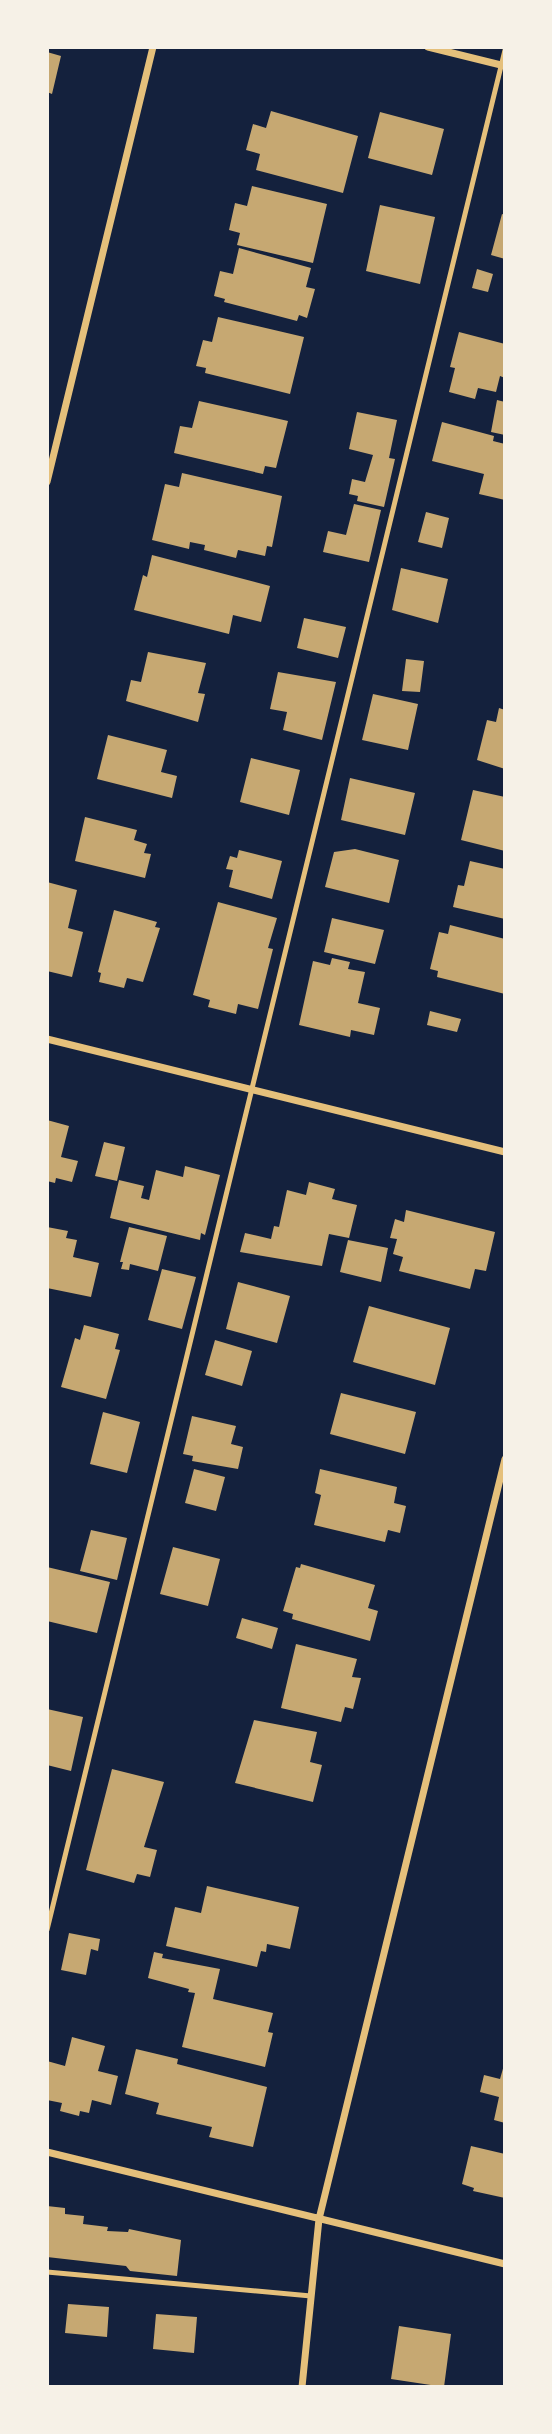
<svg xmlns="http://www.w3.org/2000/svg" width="552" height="2434" viewBox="0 0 552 2434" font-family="'Noto Sans',sans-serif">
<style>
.building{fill:#c6a872}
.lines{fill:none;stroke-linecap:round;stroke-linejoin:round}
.service{stroke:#e5c07b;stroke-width:5}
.minor{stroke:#e5c07b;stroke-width:7}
</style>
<rect width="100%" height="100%" fill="#14213d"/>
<path class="building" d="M47,52L61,56L52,94L47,92Z
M271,111L358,136L343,193L256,170L260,154L246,150L253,124L266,128Z
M380,112L444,129L432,175L368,158Z
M252,186L327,204L313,263L237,245L240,233L229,230L235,203L247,206Z
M380,205L435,217L420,284L366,271Z
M502,214L505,215V259L491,255Z
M239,248L311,268L306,287L315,289L307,318L299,315L297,321L224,302L225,299L214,296L220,271L233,274Z
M477,269L493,274L488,292L472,288Z
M218,317L304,337L290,394L205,373L206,368L196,366L203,340L212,342Z
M459,332L505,344V378L500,376L496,392L478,388L475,399L449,392L455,368L450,367Z
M497,400L505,402V435L491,432Z
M199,401L288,421L276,468L265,466L263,474L174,453L180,426L192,428Z
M357,412L397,420L389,458L395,459L384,507L357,501L358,496L349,494L352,479L365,482L373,455L349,449Z
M442,422L494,436L493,441L505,444V500L479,494L484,474L432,461Z
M182,473L282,496L272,547L267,546L265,556L238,550L236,558L204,550L205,545L190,542L189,549L152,540L165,484L179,487Z
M354,504L381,510L369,562L323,552L328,531L346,535Z
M426,512L449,518L442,548L418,542Z
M152,555L270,586L261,622L233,615L229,634L134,610L143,575L147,577Z
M401,568L448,579L438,623L392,610Z
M304,618L346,627L338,658L297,648Z
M148,652L206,663L198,693L205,694L198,722L126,701L131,680L141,682Z
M406,659L424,661L420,692L402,691Z
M278,672L336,682L322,740L283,730L287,712L270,709Z
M373,694L418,704L408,750L362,740Z
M499,708L505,710V769L477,760L487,720L496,722Z
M108,735L167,750L161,772L177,776L172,798L97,779Z
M251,758L300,770L289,815L240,802Z
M350,778L415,793L405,835L341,820Z
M473,790L505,797V851L461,840Z
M85,817L137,830L134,840L147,844L144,853L151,854L145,878L75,861Z
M355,849L399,860L389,903L325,887L334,852Z
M239,850L282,861L272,899L229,887L233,870L226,869L230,856L237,858Z
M470,861L505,869V919L453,907L458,885L464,886Z
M47,882L77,890L68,928L83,932L72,977L47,971Z
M218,902L277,918L268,948L273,949L258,1009L238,1004L236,1014L208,1007L210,1000L193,995Z
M114,910L157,922L155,927L160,928L143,982L127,978L124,988L99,982L101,973L98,972Z
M332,918L384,930L375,964L324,952Z
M450,925L505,939V994L437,977L438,971L430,969L439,932L448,934Z
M332,958L350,962L348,969L365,972L358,1003L380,1008L374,1035L351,1030L350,1037L299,1025L313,961L330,965Z
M430,1011L461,1019L457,1032L427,1025Z
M47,1120L69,1126L61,1157L78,1161L72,1182L56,1178L55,1183L47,1181Z
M104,1142L125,1147L117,1181L95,1176Z
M185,1166L220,1175L205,1235L201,1233L200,1240L110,1218L119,1180L144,1186L141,1198L149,1200L156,1170L183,1177Z
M309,1182L335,1189L332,1199L357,1205L349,1238L329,1234L322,1266L240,1252L245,1233L271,1239L274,1226L279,1227L287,1190L306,1195Z
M406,1210L495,1232L486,1271L475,1269L470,1289L399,1271L403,1257L393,1254L397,1239L390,1238L395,1219L404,1222Z
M47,1227L68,1231L66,1238L77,1240L73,1257L99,1263L91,1297L47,1288Z
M129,1227L167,1236L158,1271L130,1264L129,1270L121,1269L123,1262H120Z
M348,1240L388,1248L381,1282L340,1272Z
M162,1269L196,1277L182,1329L148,1320Z
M238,1282L290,1296L277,1343L226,1329Z
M369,1306L450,1328L435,1385L353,1362Z
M84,1325L119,1334L115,1349L120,1350L106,1399L61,1387L75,1338L80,1340Z
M215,1340L252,1351L242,1386L205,1375Z
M341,1393L416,1412L405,1454L330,1434Z
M103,1412L140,1422L127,1473L90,1464Z
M192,1416L236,1426L231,1444L243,1447L238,1469L192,1461L193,1456L183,1454Z
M194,1469L225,1477L216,1511L185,1503Z
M320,1469L397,1487L394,1503L406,1506L400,1533L388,1530L385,1542L314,1525L321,1495L315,1493Z
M91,1530L127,1538L117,1580L80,1571Z
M173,1547L220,1559L208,1606L160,1594Z
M301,1564L375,1585L368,1608L378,1611L370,1641L292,1619L293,1614L283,1611L296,1567L300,1568Z
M47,1567L110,1582L97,1633L47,1621Z
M242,1618L278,1628L272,1649L236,1638Z
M296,1644L357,1659L352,1677L361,1678L353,1709L345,1707L341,1722L281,1708Z
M47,1709L83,1717L71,1771L47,1765Z
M254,1720L317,1732L310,1762L322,1765L313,1802L235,1783Z
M112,1769L164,1782L144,1847L157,1850L150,1877L137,1874L134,1883L86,1870Z
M207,1886L299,1907L290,1949L267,1944L266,1952L261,1951L257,1967L166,1946L175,1907L201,1913Z
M69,1933L100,1939L98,1951L91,1949L86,1975L61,1970Z
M154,1952L163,1954L162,1958L220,1969L213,1999L273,2013L268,2032L273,2033L265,2067L182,2047L195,1993L188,1992L189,1989L148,1978Z
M72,2037L105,2046L98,2071L118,2076L111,2105L92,2100L89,2113L80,2111L79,2116L60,2111L62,2103L47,2100V2061L65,2066Z
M136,2049L178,2059L177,2064L267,2087L253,2147L209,2137L212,2127L156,2114L159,2103L125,2094Z
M504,2065H505V2123L494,2120L499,2097L480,2092L484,2075L500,2079Z
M471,2146L505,2154V2198L473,2191L474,2188L462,2184Z
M47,2206L65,2208V2214L84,2216L83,2224L108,2227L107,2231L128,2232L129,2229L181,2240L177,2276L130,2271L126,2266L47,2257Z
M68,2304L109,2307L107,2337L65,2333Z
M156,2314L197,2317L194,2353L153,2349Z
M399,2326L451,2334L444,2387L391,2379Z"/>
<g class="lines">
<path class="service" d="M47,1930L505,50
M47,2272L311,2296"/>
<path class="minor" d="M428,47L505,66
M47,482L153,47
M47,1039L505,1152
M47,2152L505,2264
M302,2387L319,2219L505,1459"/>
</g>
<rect width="552" height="2434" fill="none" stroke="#f6f1e7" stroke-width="98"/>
</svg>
